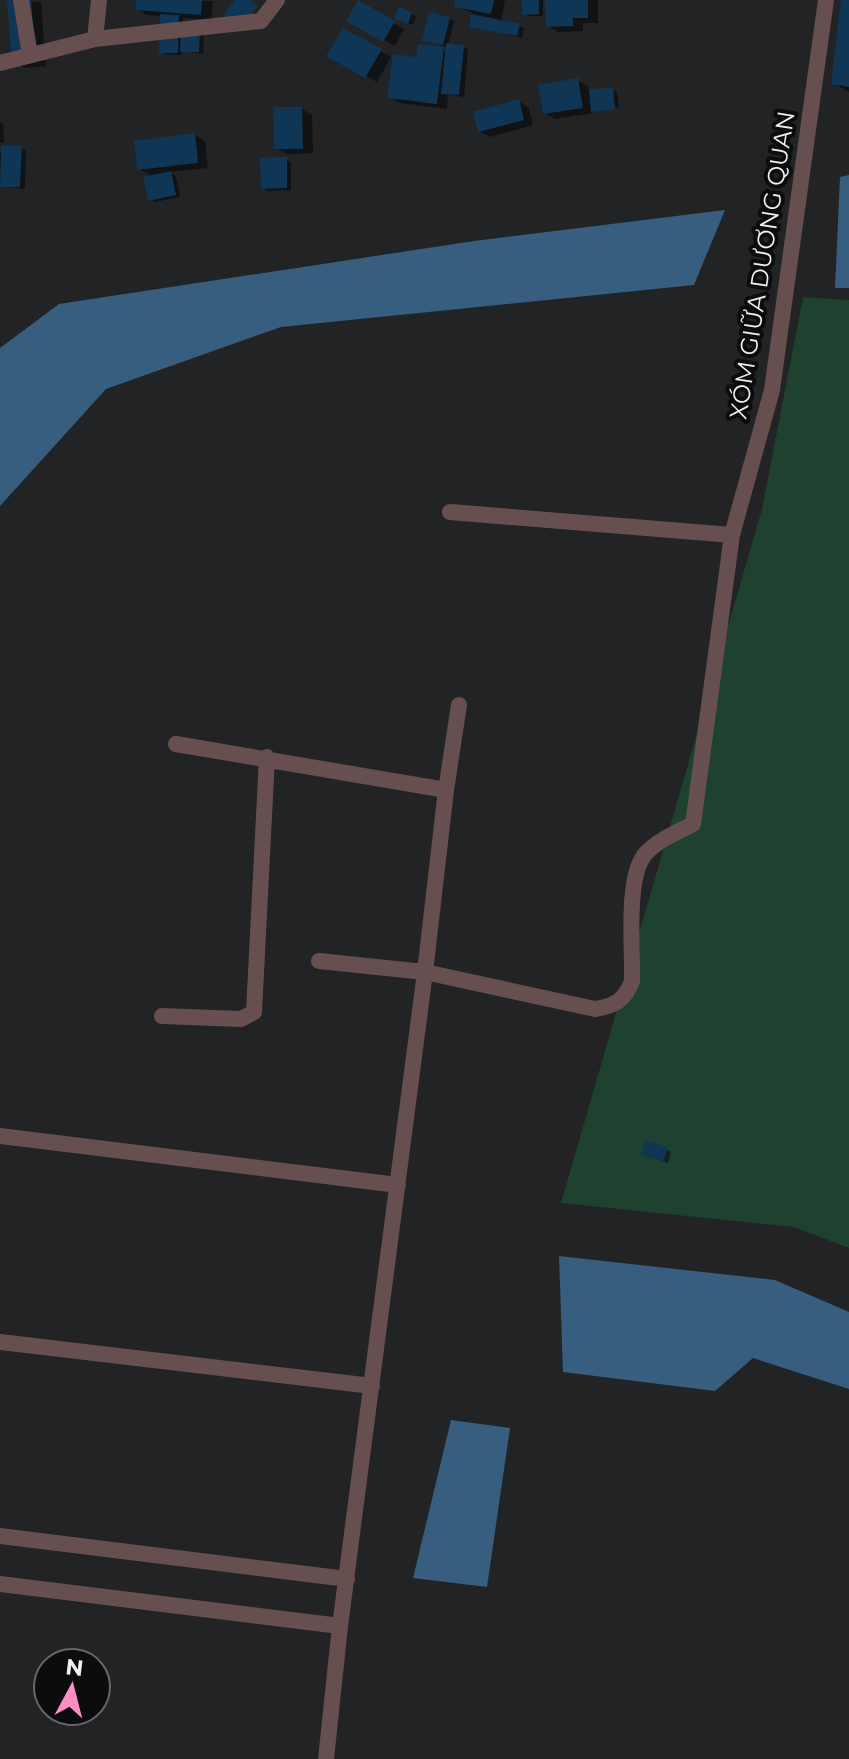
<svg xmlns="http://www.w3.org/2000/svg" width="849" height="1759" viewBox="0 0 849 1759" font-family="Montserrat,sans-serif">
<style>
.green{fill:#1f412f}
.water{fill:#375e7f}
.shadow{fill:#0007}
.building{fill:#103655}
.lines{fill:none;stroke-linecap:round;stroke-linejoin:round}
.lane{stroke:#674f4f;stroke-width:16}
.labels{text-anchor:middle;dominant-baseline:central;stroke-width:8;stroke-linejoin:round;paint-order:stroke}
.street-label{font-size:24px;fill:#eff0f2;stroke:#0b0c0d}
</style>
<rect width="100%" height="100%" fill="#212325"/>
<path class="green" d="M803,297L849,300V1248L794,1227L561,1203L762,509Z"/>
<path class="water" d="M849,175V288H835L840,177Z
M725,210L694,285L281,327L106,389L0,506V348L59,304L474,241Z
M559,1256L775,1280L849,1312V1389L753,1358L715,1391L563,1372Z
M451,1420L510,1428L487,1587L413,1578Z"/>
<path class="shadow" d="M9,0L41,2L46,66L25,68L14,62Z
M138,0L213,1L211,20L183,18V30L204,33L203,54L182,51V55L165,54L161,51V16L147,15L137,9Z
M457,0H505L501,22L524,28L522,38L471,26L473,13L456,6Z
M524,0H543V16H529L524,13Z
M547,0H598V23H583V31L558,32L548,26Z
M843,0H849V92L833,83Z
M358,3L404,29L395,46L349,20Z
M400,9L416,16L413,25L401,21Z
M449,19L454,21L448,45L468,49L464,97L448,95L447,109L400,103L389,97L418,59L443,49L447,52L451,47L429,42Z
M343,31L391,57L377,82L329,56Z
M577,80L588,86L589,92L612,90L617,92L619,107L595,109V112L592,110L593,113L555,119L545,113Z
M518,101L529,108L533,125L490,137L480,131Z
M302,109L312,115L313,153L287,154L276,148Z
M0,122L3,124L4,143H0Z
M195,135L205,141L208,168L169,172L176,176L180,197L155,202L150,199L153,177L139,169Z
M21,148L26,151L25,189L0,186V152Z
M286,159L291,162V190L267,191L263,188Z
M667,1150L671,1152L668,1163L648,1156Z"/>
<path class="building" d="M7,0H31L36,61L12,63Z
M136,0H202L201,15L135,10Z
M235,0H251L258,6L239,28L223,15Z
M358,0L395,21L383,42L346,21Z
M455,0H494L491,14L454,7Z
M522,0H539V14L522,15Z
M545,0H588V18H573V26L546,27Z
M841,0H849V87L831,84Z
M399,6L412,12L408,24L394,19Z
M429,12L450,17L443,45L422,41Z
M160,14L179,15L178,53H159Z
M471,14L520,24L517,36L469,27Z
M181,28L200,29L199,52H180Z
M343,28L382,49L365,78L326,56Z
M446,43L464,45L459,95L441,94Z
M418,44L444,47L437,104L387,98L393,54L416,57Z
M578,78L583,108L543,114L538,85Z
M613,87L615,109L591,112L589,90Z
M519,99L524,120L478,132L473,112Z
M273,107H302L303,149H274Z
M195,133L198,163L137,170L134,141Z
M1,146H22L20,187H0Z
M287,157V188L261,189L260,158Z
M171,171L176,195L148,201L143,177Z
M646,1140L668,1148L663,1162L641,1154Z"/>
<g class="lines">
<path class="lane" d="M21,0L30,55
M95,39L99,0
M0,63L95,39L261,21L277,0
M450,512L732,535
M459,705L446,790L425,972L595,1009C615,1006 625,1000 632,981C633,950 625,876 646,853C658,840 678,832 693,824L732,535L772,390L826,0
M176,744L446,790
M319,961L425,972L340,1626
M162,1016L241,1019L254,1012L267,757
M0,1136L398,1185
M0,1342L372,1386
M0,1536L347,1579
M0,1584L340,1626L326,1759"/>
</g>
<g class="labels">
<g class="street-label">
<text transform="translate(762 265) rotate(-81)">XÓM GIỮA DƯƠNG QUAN</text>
</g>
</g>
<g transform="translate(72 1687) rotate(7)"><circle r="38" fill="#0b0c0d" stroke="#666769" stroke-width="2"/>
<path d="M0-6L14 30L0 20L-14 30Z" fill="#fc8fc2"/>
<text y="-12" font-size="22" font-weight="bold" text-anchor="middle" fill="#eff0f2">N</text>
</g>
</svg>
